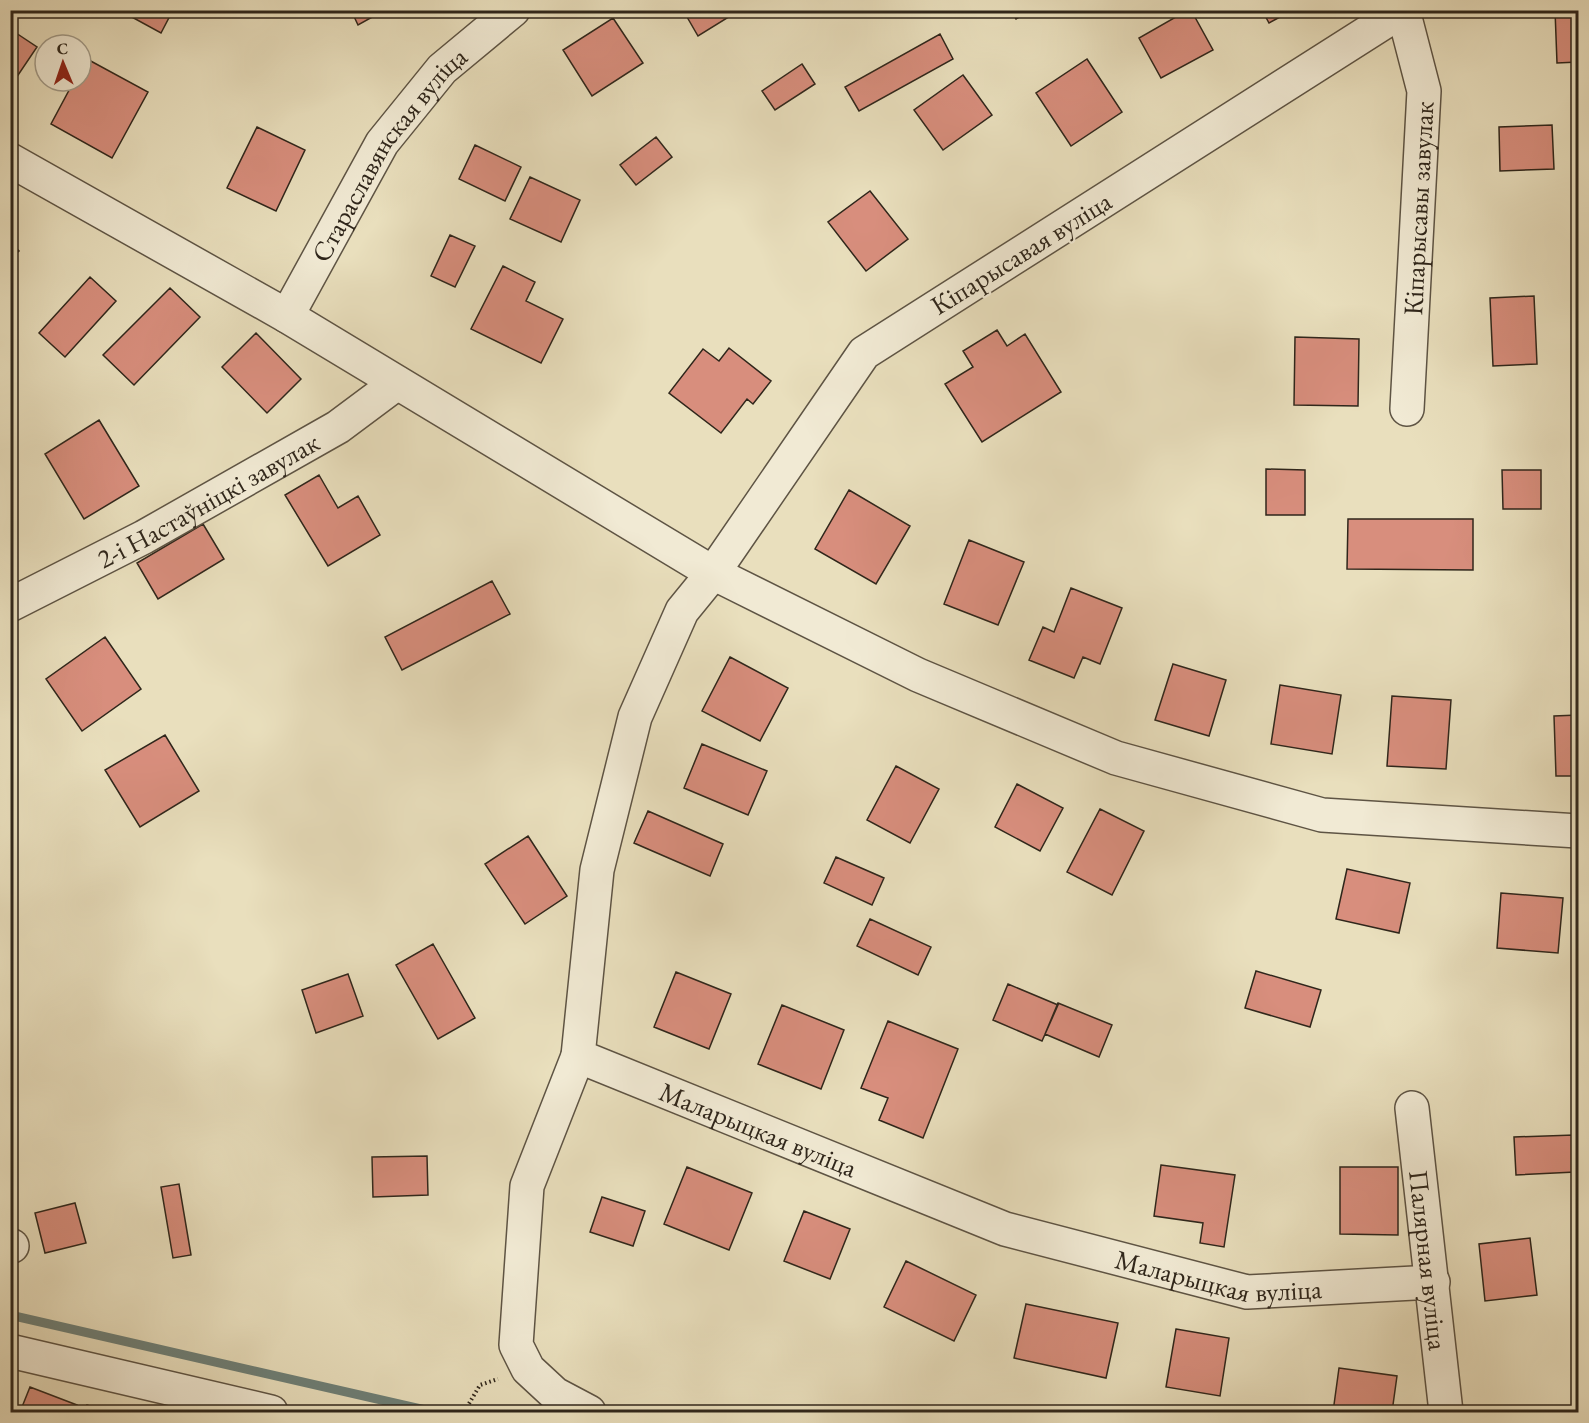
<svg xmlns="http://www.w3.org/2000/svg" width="1589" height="1423" viewBox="0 0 1589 1423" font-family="'EB Garamond',serif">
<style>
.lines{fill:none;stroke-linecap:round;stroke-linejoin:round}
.stream{stroke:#6e8078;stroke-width:9}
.building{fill:#d88e7d;stroke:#2f261b;stroke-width:1.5}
.minor-casing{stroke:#5e5444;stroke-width:36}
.path{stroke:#2f261b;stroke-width:4;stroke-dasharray:1.5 3;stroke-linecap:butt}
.minor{stroke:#f1ead4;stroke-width:33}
.labels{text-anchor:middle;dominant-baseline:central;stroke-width:4.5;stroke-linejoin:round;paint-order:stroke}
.street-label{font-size:27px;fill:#2f261b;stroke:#f1ead4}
</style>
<rect width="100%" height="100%" fill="#e9dfbd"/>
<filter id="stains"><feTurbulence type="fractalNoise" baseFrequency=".00333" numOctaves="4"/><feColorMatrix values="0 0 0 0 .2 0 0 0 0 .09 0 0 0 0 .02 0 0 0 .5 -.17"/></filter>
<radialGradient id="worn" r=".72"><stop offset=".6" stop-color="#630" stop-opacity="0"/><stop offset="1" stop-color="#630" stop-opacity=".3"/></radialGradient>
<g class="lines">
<path class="stream" d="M10,1315L434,1412"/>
</g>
<path class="building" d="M119,10H173L161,33Z
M351,10H385L358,25Z
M683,10H740L698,36Z
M1011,10H1032L1016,19Z
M1188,10H1191L1213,50L1161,78L1139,38Z
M1262,10H1293L1269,23Z
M1555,10H1578V62L1557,63Z
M613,18L643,63L592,96L563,50Z
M10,29L37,47L10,87Z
M940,34L953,59L859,111L845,87Z
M87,59L148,92L112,158L51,124L74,81H81V69Z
M1087,59L1122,112L1071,146L1036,93Z
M802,64L815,84L775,110L762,91Z
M963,75L992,115L943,150L914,110Z
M1552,125L1554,169L1500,171L1499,127Z
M257,127L305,150L276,211L227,188Z
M656,137L672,157L636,185L620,165Z
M475,145L521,167L505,201L459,179Z
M530,177L580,200L561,242L510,219Z
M870,191L908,239L866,271L828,222Z
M450,235L475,246L455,287L431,276Z
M10,242L19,251L10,259Z
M503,266L535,282L526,301L563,319L541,363L471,329Z
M90,277L116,301L65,357L39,333Z
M170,288L200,317L134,385L103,355Z
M1534,296L1537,364L1493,366L1490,298Z
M997,330L1007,346L1025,334L1061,392L982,442L945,384L973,367L963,351Z
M256,333L301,379L267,413L222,367Z
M1295,337L1359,339L1358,406L1294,405Z
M729,348L771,381L753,404L747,399L721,433L669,393L703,349L719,361Z
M99,420L139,486L84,519L45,454Z
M1266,469L1305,470V515H1266Z
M1502,470H1541V509H1503Z
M319,475L338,508L358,496L380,535L328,566L285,495Z
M849,490L910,526L876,584L815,549Z
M1348,519H1473V570L1347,569Z
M203,524L224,559L158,599L137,563Z
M969,540L1024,562L998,625L944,604Z
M492,581L510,614L402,670L385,637Z
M1071,588L1122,608L1100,664L1083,657L1074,678L1029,660L1043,627L1054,632Z
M105,637L141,689L82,731L46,679Z
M730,657L788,688L760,741L702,711Z
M1173,664L1226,680L1209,736L1155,720Z
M1280,685L1341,695L1332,754L1271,744Z
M1392,696L1451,700L1446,769L1387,766Z
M1578,715V776H1556L1554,716Z
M165,735L199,791L140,827L105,770Z
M702,744L767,771L748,815L684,788Z
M896,766L939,789L910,843L867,820Z
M1017,784L1063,808L1040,851L995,827Z
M1100,809L1144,831L1112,895L1067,872Z
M648,811L723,844L710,876L634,843Z
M528,836L567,896L525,924L485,864Z
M836,857L884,878L872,905L824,883Z
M1347,869L1410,883L1399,933L1336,919Z
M1501,893L1563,898L1558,953L1497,948Z
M870,919L931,947L918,975L857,946Z
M433,944L475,1018L438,1039L396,965Z
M1256,971L1321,990L1310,1027L1245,1008Z
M676,972L731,994L709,1049L654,1027Z
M348,974L363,1016L316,1033L302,990Z
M1008,984L1058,1005L1042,1041L993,1020Z
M1058,1003L1112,1025L1099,1057L1045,1034Z
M782,1005L844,1030L821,1089L758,1064Z
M888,1021L958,1049L923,1138L879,1120L888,1098L861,1088Z
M1574,1135L1575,1172L1516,1175L1514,1137Z
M427,1156L428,1195L373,1197L372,1157Z
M1161,1165L1235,1175L1224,1247L1200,1243L1203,1223L1154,1216Z
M687,1167L752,1193L729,1250L664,1224Z
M1340,1167H1398V1235L1340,1234Z
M179,1184L191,1255L173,1258L161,1187Z
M602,1197L645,1211L633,1246L590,1232Z
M75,1203L86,1243L45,1253L35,1213Z
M804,1211L850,1229L830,1279L784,1261Z
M1530,1238L1537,1295L1485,1301L1479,1244Z
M906,1261L976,1295L954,1341L884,1307Z
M1026,1304L1118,1323L1106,1378L1014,1358Z
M1176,1329L1229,1338L1220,1396L1166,1387Z
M1339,1368L1397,1376L1392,1412H1333Z
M30,1387L77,1405L74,1412H20Z
M87,1405L107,1412H85Z"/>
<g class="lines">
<defs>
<g id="minor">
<path d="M10,160L287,316L713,573L918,675L1116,758L1322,815L1578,831"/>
<path id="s1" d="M287,316L382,143L442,69L513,10"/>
<path id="s2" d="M1407,409L1424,91L1403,10L864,353L713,573L682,611L635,717L597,870L578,1056L1005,1229L1247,1292L1433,1282"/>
<path id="s3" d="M10,605L144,537L338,427L397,383"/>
<path d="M578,1056L527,1186L516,1345L528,1369L555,1394L589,1412"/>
<path id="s4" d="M1412,1108L1446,1412"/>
<path d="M10,1246H12"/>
<path d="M10,1351L271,1412"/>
</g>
</defs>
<use href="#minor" class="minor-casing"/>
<path class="path" d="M466,1412L467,1407L480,1385L498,1379"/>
<use href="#minor" class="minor"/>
</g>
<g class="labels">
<g class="street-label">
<text stroke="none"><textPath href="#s1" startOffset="192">Стараславянская вуліца</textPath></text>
<text stroke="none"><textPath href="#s2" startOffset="201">Кіпарысавы завулак</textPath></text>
<text transform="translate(1021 253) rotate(-32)">Кіпарысавая вуліца</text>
<text stroke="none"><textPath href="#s3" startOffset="224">2-і Настаўніцкі завулак</textPath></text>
<text stroke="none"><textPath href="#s2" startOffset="2012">Маларыцкая вуліца</textPath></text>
<text stroke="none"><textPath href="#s4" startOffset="153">Палярная вуліца</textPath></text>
<text stroke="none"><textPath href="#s2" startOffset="2498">Маларыцкая вуліца</textPath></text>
</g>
</g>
<rect width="1589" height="1423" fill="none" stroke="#e9dfbd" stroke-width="36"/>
<rect x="12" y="12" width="1565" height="1399" fill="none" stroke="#2f261b" stroke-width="3"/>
<rect x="18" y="18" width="1553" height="1387" fill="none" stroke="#2f261b" stroke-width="1.5"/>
<g transform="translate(63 63) rotate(358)"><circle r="28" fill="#f1ead4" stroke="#a39c8a" stroke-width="1.5"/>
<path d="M0-4.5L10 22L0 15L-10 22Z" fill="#8f2418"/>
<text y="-9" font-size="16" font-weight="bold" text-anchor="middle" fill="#2f261b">С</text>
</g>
<rect width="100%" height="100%" filter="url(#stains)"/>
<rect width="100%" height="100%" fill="url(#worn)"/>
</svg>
